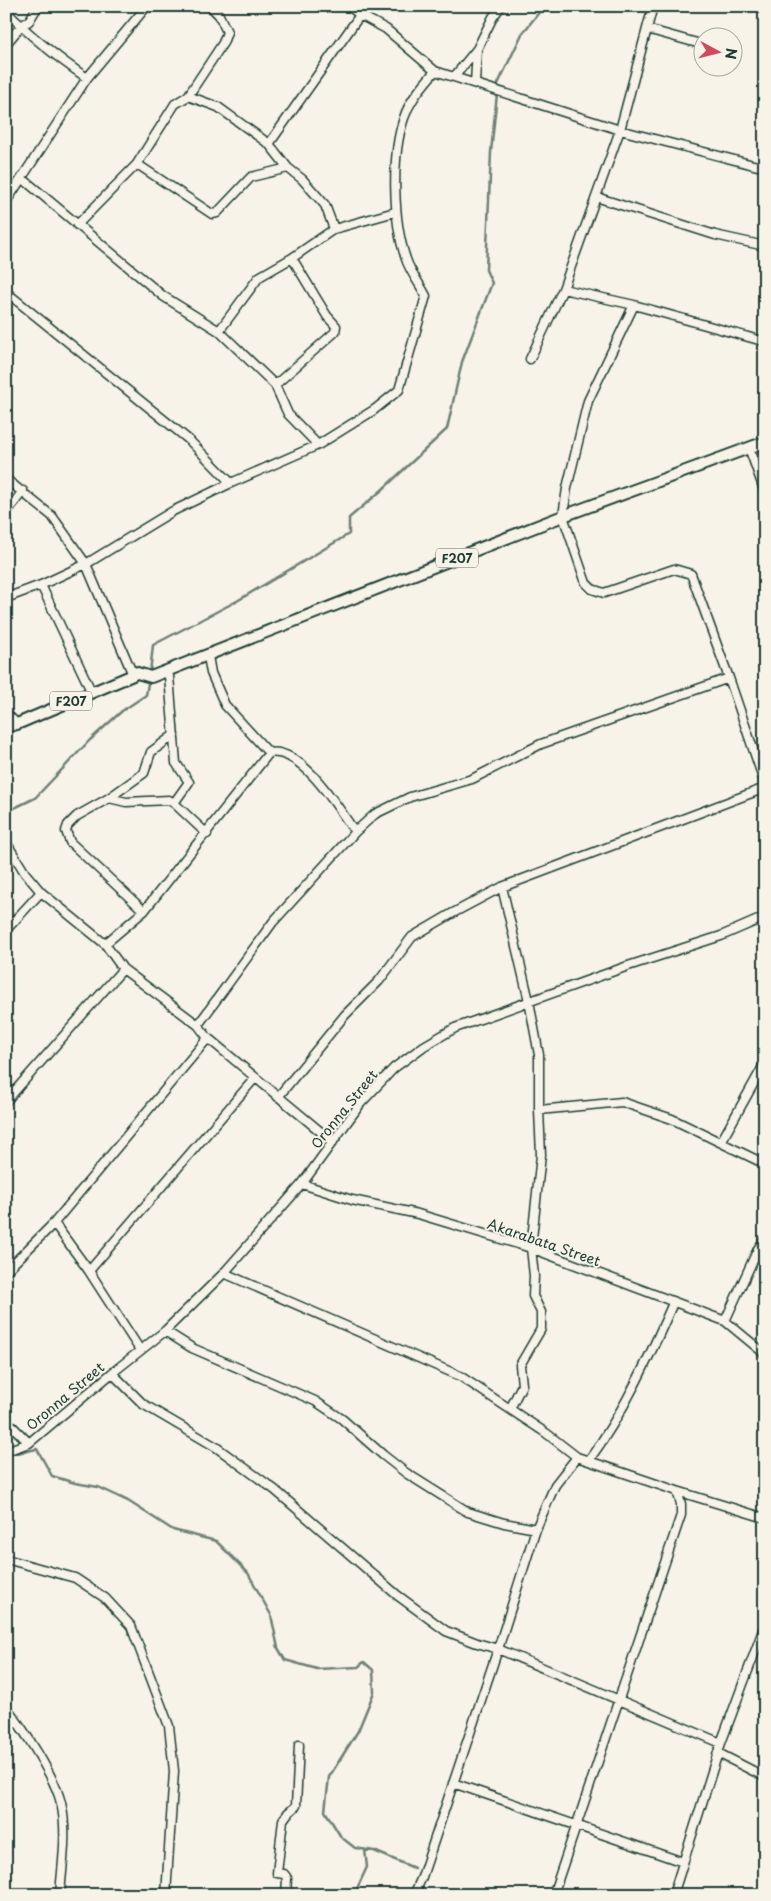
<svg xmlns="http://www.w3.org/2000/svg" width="771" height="1901" viewBox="0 0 771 1901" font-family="'Playpen Sans',sans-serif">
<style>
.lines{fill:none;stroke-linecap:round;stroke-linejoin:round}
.stream{stroke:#6f8077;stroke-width:2.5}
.minor-casing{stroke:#1f3d34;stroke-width:11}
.major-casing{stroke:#1f3d34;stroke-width:14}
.minor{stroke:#f7f3e8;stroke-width:8}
.major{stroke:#f7f3e8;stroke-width:10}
.labels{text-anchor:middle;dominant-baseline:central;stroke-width:4;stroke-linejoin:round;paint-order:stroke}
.shield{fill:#f7f3e8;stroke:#60746a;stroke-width:1}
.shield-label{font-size:12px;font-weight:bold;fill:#1f3d34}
.street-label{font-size:14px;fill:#1f3d34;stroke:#f7f3e8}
</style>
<rect width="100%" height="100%" fill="#f7f3e8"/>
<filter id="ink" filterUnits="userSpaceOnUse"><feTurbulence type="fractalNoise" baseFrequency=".02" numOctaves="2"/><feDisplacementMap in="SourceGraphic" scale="10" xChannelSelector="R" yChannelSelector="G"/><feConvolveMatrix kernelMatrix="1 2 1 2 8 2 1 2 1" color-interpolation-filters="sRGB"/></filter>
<g filter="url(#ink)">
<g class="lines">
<path class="stream" d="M150,673L153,645L237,601L349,534V518L382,490L447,429L462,362L492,283L486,270L491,152L498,84L522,34L544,6
M6,812L35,798L90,740L122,711L146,695L149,678
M7,1453L12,1454L37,1449L52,1476L75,1483L98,1487L128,1501L173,1530L216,1541L248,1573L271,1615L278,1648L285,1660L317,1669L358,1667L364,1662L373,1670L374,1692L358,1731L329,1777L325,1811L341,1837L355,1848L374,1851L414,1868
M354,1895L367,1867L365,1850"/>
<defs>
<path id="minor" d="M349,6L360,15L386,29L435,71L620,130L765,168
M6,11C31,37 58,58 87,78
M647,29L697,43
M6,44L21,26L29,21L38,6
M454,77L477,49L493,17L501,6
M475,83L477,49
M188,96L218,107L269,144
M137,164L212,214L217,213L251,177L288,168
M22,178L163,296L219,331L275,385L288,414L318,445
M596,197L715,235L765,246
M6,202L87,78L147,6
M77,225L137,164L175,104L188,96L223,43L227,32L219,15L210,6
M334,229L395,212
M563,289L634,305L759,340H765
M6,292L189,440L231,483
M634,305L588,401L567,488L563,516L586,583L592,589L604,593L674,569L691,574L729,678L765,784
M219,331L259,277L292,258L334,229L325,205L302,179L288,168L269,144L360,15L364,6
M530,359L563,289L620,130L653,6
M275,385L335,332L336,326L327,316L292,258
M749,448L765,492
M6,479L52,516L86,564L133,675
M6,513L23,491
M41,585L92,693
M6,598L41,585L86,564L173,511L231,483L318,445L374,410L399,390L426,296C420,284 410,272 406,259C393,222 391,156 404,118C410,99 423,86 435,71
M208,656L211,673L225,705L269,753
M164,672L169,676L176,763L189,782L174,803L207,834
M6,713L17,724
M109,798L126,802L169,800L174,803
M6,842L25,873L41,892L105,944L123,969L198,1025L208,1038L333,1142
M502,887L529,1001L539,1055V1110L541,1155L531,1248L534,1276L533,1296L541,1312V1329L520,1365L522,1385L510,1409
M144,911L70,842L66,831L68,825L77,816L109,798L144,773L151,752L174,735
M6,930L41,892
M105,944L144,911L269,753C302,747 338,808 355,832
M198,1025L273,922L355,832L375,814L410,797L472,779L541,744L729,678
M278,1097L345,1015L379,981L412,937L453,913L502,887L765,788
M6,1101L123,969
M539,1110L622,1102L672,1119L765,1164
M721,1142L765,1063
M302,1184L352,1200L418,1214L531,1248L725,1321L765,1354
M54,1223L89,1271L140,1350
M6,1271L54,1223L208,1038
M89,1271L255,1078
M224,1273L460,1376L546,1433L577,1457L677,1491L765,1518
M725,1321L758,1249L765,1239
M165,1331L192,1348L315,1401L342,1419L383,1455L406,1473L468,1512L504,1523L536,1529
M112,1373L143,1404L216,1447L275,1490L397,1595L446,1631L477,1643L498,1649L721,1743
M6,1420L29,1443
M6,1451L29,1443L112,1373L165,1331L224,1273L302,1184L361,1103L394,1068L424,1046L455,1028L628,966L721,936L765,917
M589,1460C624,1412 649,1358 673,1303
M6,1559L75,1578L105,1598L131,1626L169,1726L174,1771L166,1895
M6,1707C23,1728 55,1777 61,1803C68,1832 62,1865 60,1895
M718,1753L765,1777
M453,1783L683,1862
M286,1895L287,1878L284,1874L277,1873L283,1820L288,1813L296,1806L299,1745
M414,1895L422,1877L498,1649L536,1529L555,1485L577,1457
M553,1895L681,1515V1504L677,1491
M673,1895L721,1743L765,1625"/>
<path id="major" d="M6,727L17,724L133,675L134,672L151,677L563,516L765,442"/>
</defs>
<use href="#minor" class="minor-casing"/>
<use href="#major" class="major-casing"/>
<use href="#minor" class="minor"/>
<use href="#major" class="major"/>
</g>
</g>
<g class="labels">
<g class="shield">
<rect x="436" y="548.5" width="42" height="19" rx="4"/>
<rect x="50" y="691.5" width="42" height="19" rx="4"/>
</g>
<g class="shield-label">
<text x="457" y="558">F207</text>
<text x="71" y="701">F207</text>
</g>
<g class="street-label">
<text transform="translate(344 1109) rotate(-51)">Oronna Street</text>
<text transform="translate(544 1242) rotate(19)">Akarabata Street</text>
<text transform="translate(65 1396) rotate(-40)">Oronna Street</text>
</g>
</g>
<rect width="771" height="1901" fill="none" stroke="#f7f3e8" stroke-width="25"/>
<rect x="12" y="12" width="746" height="1876" fill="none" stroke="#1f3d34" stroke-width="2" filter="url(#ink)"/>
<g transform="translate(718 52) rotate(97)"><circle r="24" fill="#f7f3e8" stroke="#a1aaa0"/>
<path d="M0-4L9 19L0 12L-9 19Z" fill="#d1495b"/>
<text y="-8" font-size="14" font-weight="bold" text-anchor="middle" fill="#1f3d34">N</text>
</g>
</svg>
